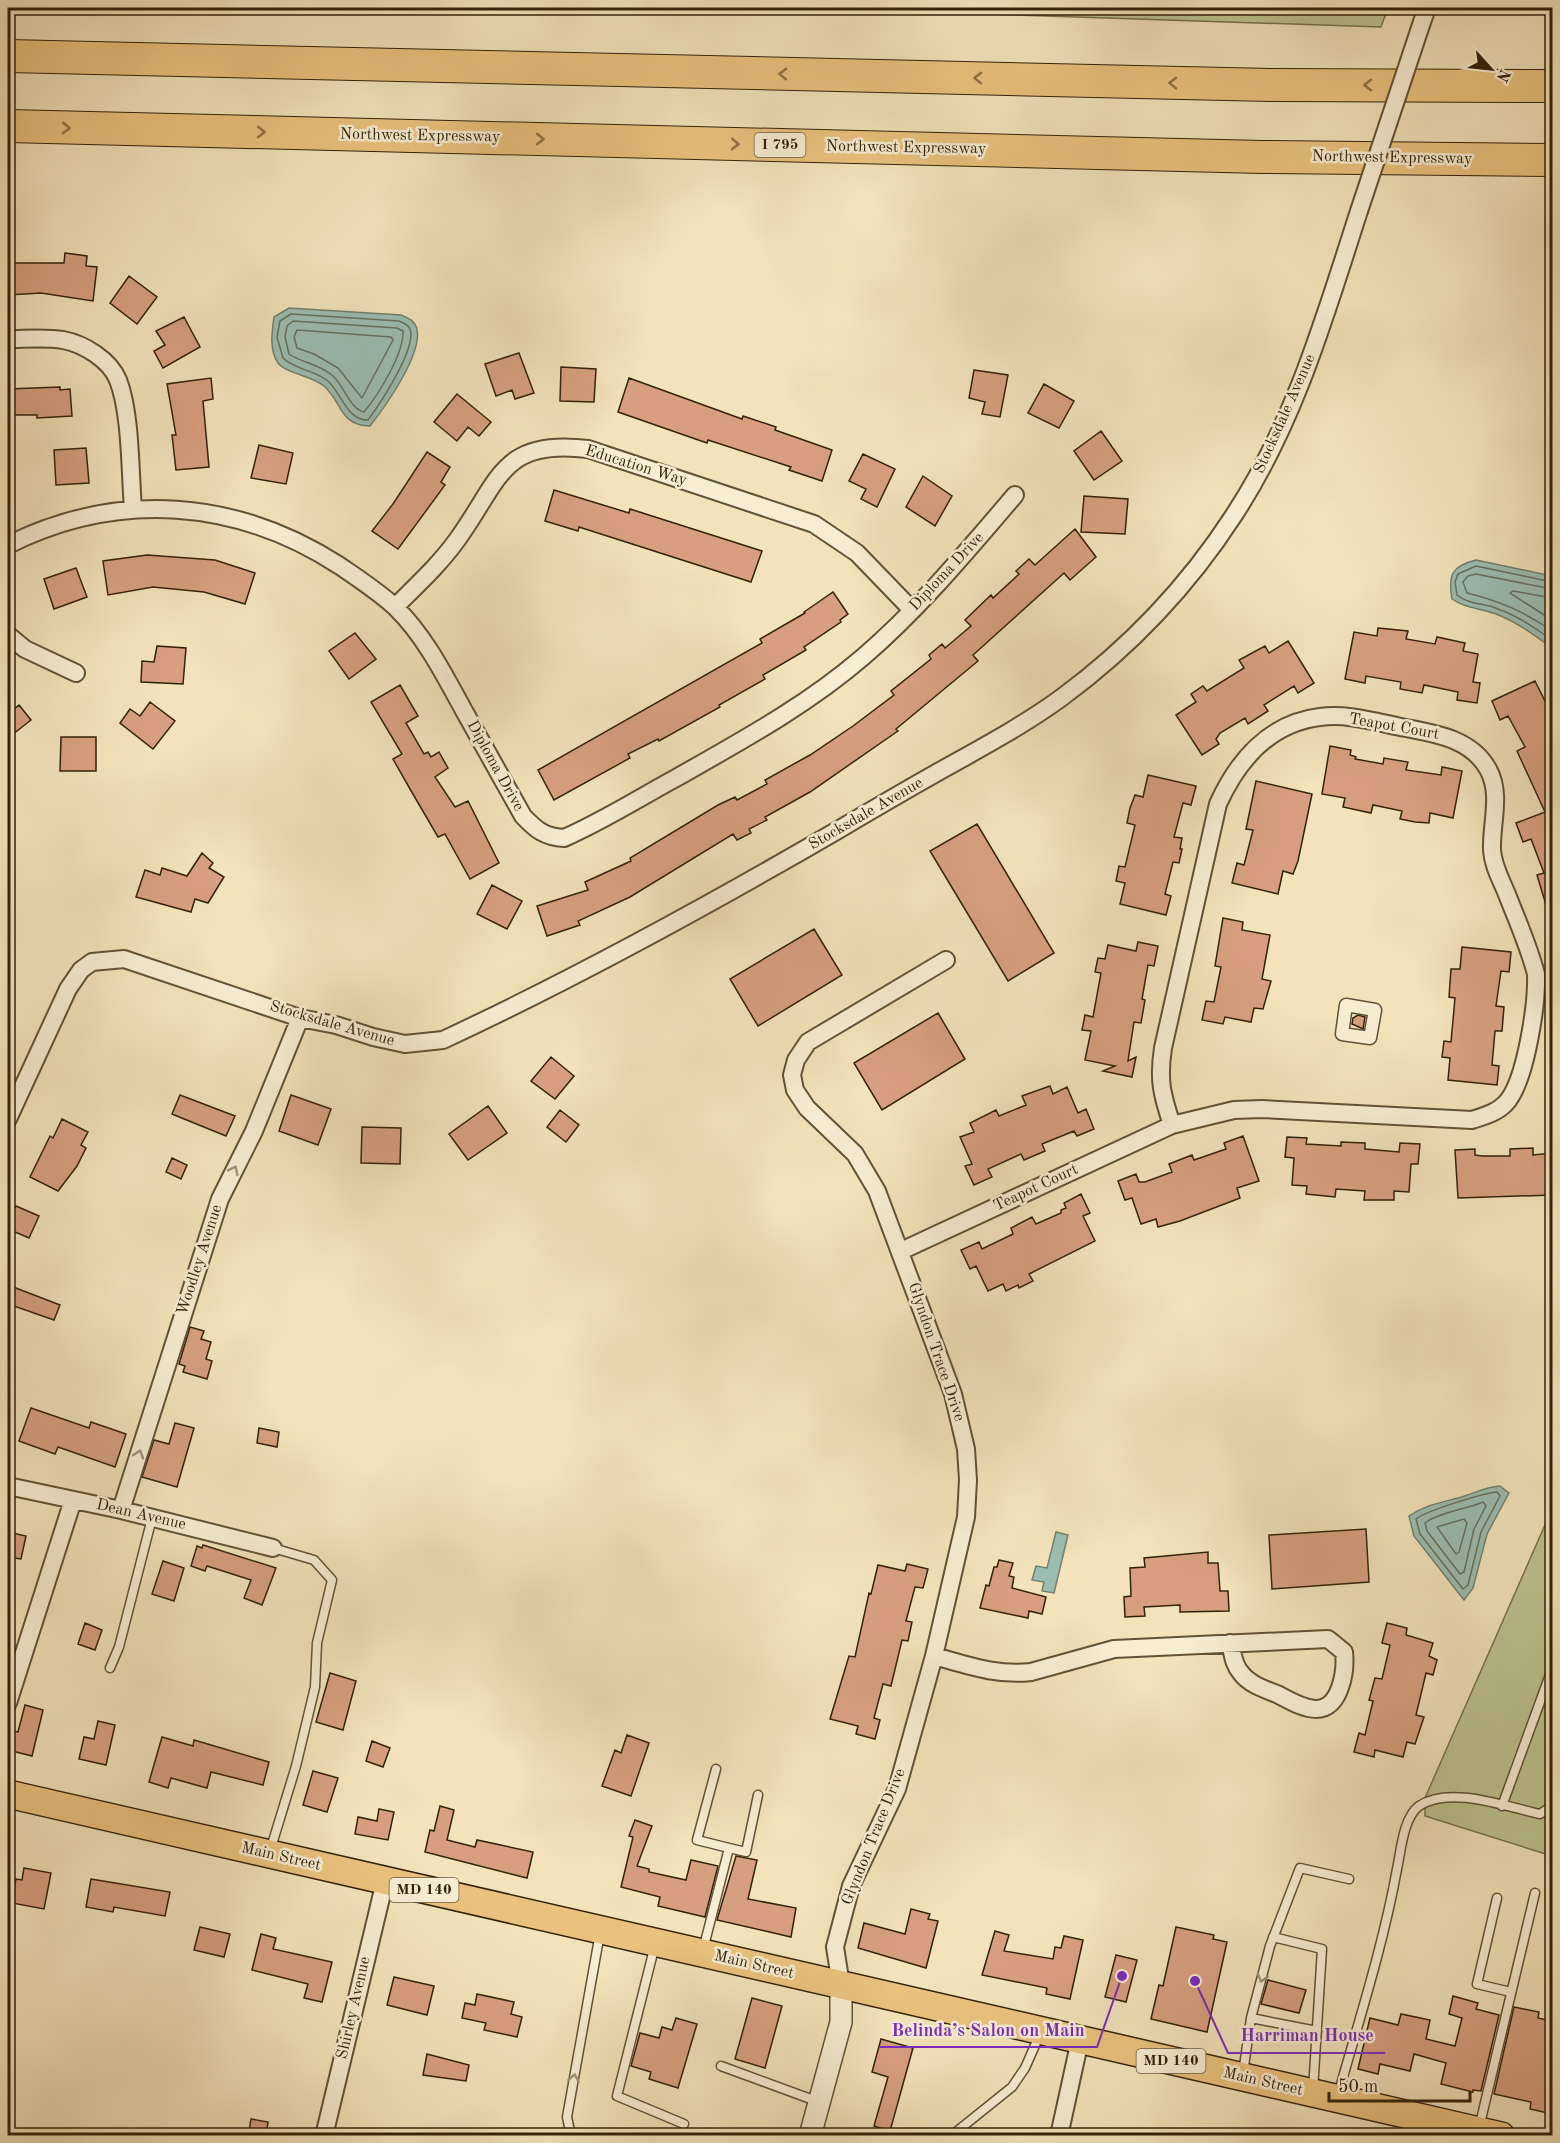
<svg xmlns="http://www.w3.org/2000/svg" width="1560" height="2143" viewBox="0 0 1560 2143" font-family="'Old Standard TT',serif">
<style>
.green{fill:#bcc38f;stroke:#77724d;stroke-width:1.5}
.water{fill:#9bbeb2;stroke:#71806f;stroke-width:1.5}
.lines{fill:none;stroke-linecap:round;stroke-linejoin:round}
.shore{stroke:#66705e;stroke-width:1.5}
.building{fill:#d79f7f;stroke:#32220b;stroke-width:1.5}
.service-casing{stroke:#625237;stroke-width:11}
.pedestrian-casing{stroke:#625237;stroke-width:15}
.minor-casing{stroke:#625237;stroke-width:20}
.tertiary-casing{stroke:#625237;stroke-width:24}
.primary-casing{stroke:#32220b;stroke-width:30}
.motorway-casing{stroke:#32220b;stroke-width:34}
.service{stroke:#f7edd2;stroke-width:8}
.pedestrian{stroke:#f7edd2;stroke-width:12}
.minor{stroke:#f7edd2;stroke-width:16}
.tertiary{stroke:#f7edd2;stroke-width:21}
.primary{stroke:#e9c27d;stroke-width:27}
.motorway{stroke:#e9c27d;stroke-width:32}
.minor-bridge-casing{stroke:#625237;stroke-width:20;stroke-linecap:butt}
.minor-bridge{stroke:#f7edd2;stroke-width:16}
.oneway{stroke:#8e7244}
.oneway2{stroke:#9e9278}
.labels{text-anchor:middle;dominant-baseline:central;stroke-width:5;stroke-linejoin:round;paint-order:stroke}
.shield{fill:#f7edd2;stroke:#6d5f47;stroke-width:1.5}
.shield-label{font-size:15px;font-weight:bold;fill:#32220b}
.street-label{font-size:16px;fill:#32220b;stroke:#f7edd2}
.leader{fill:none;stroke:#7b2cbf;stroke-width:2}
.callout-dot{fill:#7b2cbf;stroke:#f7edd2;stroke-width:2}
.callout-label{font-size:18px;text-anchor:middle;font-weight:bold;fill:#7b2cbf;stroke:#f7edd2;stroke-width:5;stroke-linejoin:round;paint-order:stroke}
</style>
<rect width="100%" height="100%" fill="#f2e3ba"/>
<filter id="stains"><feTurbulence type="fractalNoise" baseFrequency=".00333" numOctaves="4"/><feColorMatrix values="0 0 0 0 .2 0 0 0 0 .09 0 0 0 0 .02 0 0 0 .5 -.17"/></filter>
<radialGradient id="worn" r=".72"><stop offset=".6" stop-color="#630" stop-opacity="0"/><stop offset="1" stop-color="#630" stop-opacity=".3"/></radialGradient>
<path class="green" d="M802,8H1388L1381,27Z
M1552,1509V1856L1425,1816V1798Z"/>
<path class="water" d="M289,308L401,315C408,318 416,321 417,330C422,355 385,407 370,426C339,425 343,403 324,386C311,375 287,374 278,363C269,350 272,331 274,317Z
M1476,560L1552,576V648C1534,635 1517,622 1496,614C1481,608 1466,609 1452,599C1448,576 1451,566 1476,560Z
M1500,1486L1509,1493L1487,1534L1473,1588L1464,1600L1414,1536L1409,1516C1425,1505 1439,1503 1458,1498C1473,1494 1484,1487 1500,1486Z
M1056,1532L1068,1535L1054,1593L1042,1591L1044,1582L1032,1580L1036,1566L1047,1568Z"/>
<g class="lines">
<path class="shore" d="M291,314L399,321C403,323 408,324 410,329C417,348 380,404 368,420C348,421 342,395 329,382C316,370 295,370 283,358L277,337L280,321Z
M293,321L397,328L403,331C404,353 379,394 364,412C351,410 344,386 333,376C320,364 302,363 289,354L285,337L287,326Z
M297,330L391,337L393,340L362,398L338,368L314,354L297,348L294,337Z
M1552,582L1476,566L1458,574L1455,582L1457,595C1469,605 1485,603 1498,609C1518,616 1535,628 1552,640
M1552,589L1476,574L1468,576L1463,582L1467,593C1500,601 1525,612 1552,631
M1552,598L1513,591L1510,593L1552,620
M1497,1492L1500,1496L1481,1532L1468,1585L1463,1589L1420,1534L1416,1519C1426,1511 1483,1493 1497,1492Z
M1483,1502L1486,1506L1474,1529L1464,1572L1460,1574L1427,1531L1425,1523C1437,1513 1467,1509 1483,1502Z
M1464,1519L1467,1523L1459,1552L1456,1554L1437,1527Z"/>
</g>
<path class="building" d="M65,253L87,256L86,266L97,267L93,301L41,293L8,295V263H64Z
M129,276L157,297L137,324L110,303Z
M184,317L200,347L163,368L154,351L165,345L156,331Z
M519,353L534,393L515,399L512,390L496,396L485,364Z
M561,367L596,369L594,402L560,401Z
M974,370L1008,375L1000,417L982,414L985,402L969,398Z
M211,378L213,399L203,401L209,467L176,470L172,435H176L167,384Z
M629,378L742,419L743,416L776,427L775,430L832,450L822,481L789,470L791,467L708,440L707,443L618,412Z
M1044,384L1074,401L1059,428L1028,413Z
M60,387V390L70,389L72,416L37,418V415H8V389Z
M457,394L491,422L479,436L468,427L457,441L434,422Z
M1101,431L1122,461L1094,480L1074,451Z
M259,445L293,453L286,484L251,478Z
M86,448L89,483L56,485L54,450Z
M427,452L450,467L441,482L445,485L398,549L372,531L393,504Z
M863,454L895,469L877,507L861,499L866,489L849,481Z
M923,476L952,496L935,526L906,507Z
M554,490L629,513L630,509L762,551L751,582L579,527L578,531L545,521Z
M1084,496L1128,499L1125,534L1081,532Z
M1075,529L1096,557L1070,580L1064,573L973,655L978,661L896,729L898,731L810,792L765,817L767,820L749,829L751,833L737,840L733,834L630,897L578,921L580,925L547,936L537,906L588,890L585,882L631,861L630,858L718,805L735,797L737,800L767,784L765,780L810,755L853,726L894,695L891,691L931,659L929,655L942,644L945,648L971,626L965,620L991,595L993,598L1019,574L1016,571L1029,559L1035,565Z
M147,555L215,560L255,573L245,604L204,592L153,587L108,595L103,561Z
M76,568L87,597L54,609L44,579Z
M833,592L848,614L840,620L841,622L804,647L806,650L763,675L765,679L719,705L720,707L659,741L658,739L628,754L630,758L554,800L538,770L762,643L760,639L805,613L804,612Z
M1378,628L1408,631L1406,639L1435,644L1437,637L1465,643L1463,651L1478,654L1473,682L1480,683L1477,703L1457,700L1458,692L1424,685L1422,693L1400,689L1401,682L1366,676L1365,683L1345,679L1354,632L1377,636Z
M355,633L376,659L349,679L329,651Z
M1288,641L1314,683L1298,693L1294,686L1264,705L1268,711L1248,724L1245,718L1220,733L1216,739L1219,744L1202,755L1176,715L1196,702L1191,694L1203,686L1207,691L1244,668L1239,660L1265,646L1269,653Z
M157,646L186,648L183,684L141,682L142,661L154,662Z
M1535,681L1545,701L1552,698V914L1549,915L1537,875L1544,873L1531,839L1523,842L1516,823L1545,812L1517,751L1525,747L1508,716L1500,720L1492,701Z
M400,685L418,716L406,723L424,754L428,752L431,757L439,752L448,768L435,777L455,807L468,801L499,863L470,879L445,834L438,837L410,789L393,759L402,754L371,702Z
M150,702L175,721L153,749L120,723L130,709L140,716Z
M19,705L31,720L8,738V714Z
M61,737H96V771H60Z
M1330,746L1351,750L1350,755L1356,757L1355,759L1383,764L1384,758L1408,762L1406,770L1441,775L1442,767L1462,771L1453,818L1430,813L1429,823L1415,822L1400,819L1402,811L1373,805L1371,813L1343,807L1345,798L1322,794Z
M1148,775L1196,786L1191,805L1183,803L1174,837L1182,838L1180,849H1182L1179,863L1173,862L1165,894L1171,896L1166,915L1120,904L1125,883L1116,881L1119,866L1125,867L1135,825L1127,823L1130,808L1135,795L1143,797Z
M1256,781L1312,794L1298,861L1293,874L1283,871L1278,894L1232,883L1237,863L1244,865L1253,830L1246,829Z
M977,824L1054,953L1008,981L930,851Z
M202,853L213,863L209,868L224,877L208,903L195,899L191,912L136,897L145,870L160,875L162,868L187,876Z
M492,885L522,901L507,929L477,914Z
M1223,918L1243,922L1242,930L1270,935L1262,979L1271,981L1263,1009L1254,1008L1251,1022L1225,1017L1223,1024L1202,1020L1206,1001L1214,1002L1221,967L1215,966Z
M814,929L842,975L758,1026L730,979Z
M1138,942L1158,946L1154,966L1148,965L1142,999L1145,1000L1141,1023L1134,1022L1128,1061L1136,1057L1132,1077L1103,1071L1115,1066L1085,1060L1091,1031L1082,1030L1085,1015L1093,1017L1101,973L1095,972L1098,958L1105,959L1108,945L1136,951Z
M1462,947L1511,952L1509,972L1501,971L1496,1006L1504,1007L1502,1031H1495L1492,1065L1499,1066L1497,1085L1448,1080L1450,1058L1442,1057L1444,1041L1451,1042L1455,998L1449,997L1451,969H1460Z
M938,1013L965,1059L882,1110L854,1063Z
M1358,1015L1365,1017L1363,1029L1352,1024L1353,1018Z
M551,1057L574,1076L555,1099L531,1081Z
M1050,1086L1053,1094L1067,1087L1078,1113L1086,1109L1094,1129L1077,1136L1074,1131L1042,1144L1045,1151L1024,1160L1021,1154L988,1169L992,1177L974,1185L965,1166L972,1164L960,1137L974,1132L970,1123L996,1110L999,1116L1026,1105L1022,1096Z
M180,1095L235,1116L226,1136L172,1114Z
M291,1095L331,1109L318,1145L279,1131Z
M488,1106L507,1133L468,1160L449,1134Z
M560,1110L579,1125L566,1142L547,1127Z
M62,1119L88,1132L81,1145L86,1148L77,1166L58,1191L30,1177L50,1136L53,1138Z
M362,1127L401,1128L400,1164L361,1163Z
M1243,1136L1259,1181L1237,1188L1240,1198L1180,1221L1158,1227L1156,1219L1141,1224L1132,1198L1125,1200L1118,1181L1136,1174L1139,1182H1145L1172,1172L1169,1164L1192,1155L1194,1160L1226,1149L1224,1143Z
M1287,1137L1307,1138L1306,1144L1341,1146V1142L1365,1143V1149L1399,1152L1400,1143L1420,1144L1418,1164H1411L1409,1192L1394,1191V1200H1364L1365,1191L1336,1189L1335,1197L1306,1194L1307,1186L1292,1185L1294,1158L1285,1157Z
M1533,1148V1155L1552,1153V1195L1458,1198L1455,1150L1475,1149V1155L1482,1156H1510V1149Z
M172,1158L187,1165L181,1179L166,1172Z
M1081,1194L1090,1213L1083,1216L1095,1241L1029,1274L1033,1281L1019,1288L1018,1285L1006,1291L1003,1284L988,1291L976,1266L970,1269L961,1250L979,1242L982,1249L1013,1234L1011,1228L1032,1217L1036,1224L1061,1213V1210L1066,1208L1064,1203Z
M16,1206L39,1216L29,1238L8,1229V1213L11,1215Z
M8,1285L60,1305L54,1320L8,1304Z
M190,1327L204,1331L201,1339L211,1342L206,1359L212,1361L207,1379L183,1372L185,1366L179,1364Z
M31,1408L89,1428L91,1422L126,1434L115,1467L58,1447L55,1454L19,1441Z
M175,1423L194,1428L177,1487L142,1477L154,1440L169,1444Z
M259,1428L279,1432L277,1447L257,1443Z
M1366,1529L1369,1582L1272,1589L1269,1535Z
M8,1532L26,1536L21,1559L8,1557Z
M203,1545L276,1568L262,1605L244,1598L251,1580L207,1566L205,1571L191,1566L197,1546L202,1548Z
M1208,1552V1563H1218L1220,1591H1228L1229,1611L1180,1612V1605L1144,1607L1145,1616L1125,1617L1124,1597L1131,1596L1130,1568L1145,1567L1144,1558Z
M999,1560L1013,1563L1009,1576L1014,1577L1012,1588L1046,1597L1042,1614L1029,1611L1028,1618L980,1608L986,1585L989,1586L994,1567H997Z
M163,1561L184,1568L174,1601L152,1594Z
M907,1564L928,1569L923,1588L915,1587L906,1621L912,1622L908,1641L902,1640L891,1686L883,1684L874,1718L880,1720L875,1739L856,1734L858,1726L830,1719L849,1656L855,1657L869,1593L871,1594L878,1565L905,1571Z
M85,1623L102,1630L95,1650L78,1644Z
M1387,1623L1407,1628L1406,1635L1433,1643L1429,1656L1437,1660L1433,1675L1426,1673L1416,1715L1424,1717L1415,1744L1407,1742L1403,1757L1375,1750L1374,1757L1354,1752L1359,1733L1365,1735L1373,1701L1369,1700L1375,1678L1382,1679L1390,1645L1382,1643Z
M330,1673L356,1681L343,1730L316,1722Z
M25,1705L43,1710L32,1756L8,1750L13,1731L18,1732Z
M98,1721L115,1725L106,1765L79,1759L84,1737L94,1739Z
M627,1735L649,1743L631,1796L602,1786L615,1750L621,1753Z
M162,1737L193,1746L194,1740L269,1762L263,1785L211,1772L207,1788L171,1778L168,1788L149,1782Z
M372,1741L390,1748L383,1767L366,1761Z
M313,1771L338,1778L327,1812L303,1805Z
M440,1806L454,1810L447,1840L475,1847L477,1840L533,1852L527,1878L425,1852L430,1830L434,1831Z
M379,1809L394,1812L388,1840L355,1834L358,1817L377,1821Z
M635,1820L652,1826L637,1866L649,1869V1872L686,1880L691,1860L718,1866L705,1917L658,1906L660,1897L621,1887L633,1837L629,1836Z
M736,1856L757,1860L748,1899L796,1908L791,1937L717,1920Z
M24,1868L51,1873L44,1909L12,1903L16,1879L22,1880Z
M91,1879L170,1892L165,1916L114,1907L113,1912L86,1907Z
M911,1909L930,1914L928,1919L938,1921L926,1968L858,1948L864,1923L905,1934Z
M200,1927L230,1934L224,1957L194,1950Z
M1176,1927L1214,1935L1213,1939L1227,1942L1207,2032L1151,2019L1159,1985L1163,1986Z
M995,1931L1009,1935L1004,1951L1053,1959L1055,1947L1061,1948L1064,1936L1083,1940L1070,1999L1046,1994L1047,1988L982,1975Z
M261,1934L276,1938L273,1949L332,1962L322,2002L304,1998L308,1984L252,1970Z
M1116,1955L1137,1960L1126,2002L1105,1997Z
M394,1977L434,1986L427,2015L387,2005Z
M1268,1980L1306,1990L1299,2013L1261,2004Z
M477,1994L514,2002L511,2014L522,2017L517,2037L484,2030L486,2023L462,2018L465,2003L475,2005Z
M1453,1996L1478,2003L1476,2009L1499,2015L1481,2091L1473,2090V2092L1441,2084L1446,2063L1414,2054L1410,2071L1380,2064L1378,2074L1358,2069L1370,2018L1398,2025L1401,2014L1430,2020L1426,2039L1455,2046L1462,2018L1449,2014Z
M752,1998L782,2006L765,2068L735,2059Z
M1514,2007L1539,2012L1538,2018L1552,2021V2114L1530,2109L1531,2102L1494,2094Z
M676,2018L697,2024L678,2088L649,2079L651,2072L631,2066L640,2033L659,2038L662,2027L672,2030Z
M881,2039L913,2048L890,2131L874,2126L888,2077L872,2072Z
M427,2054L469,2065L466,2081L423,2075Z
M251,2119L268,2122L266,2136H248Z"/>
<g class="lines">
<defs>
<path id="service" d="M110,1668L119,1647L152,1518
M716,1769L697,1840L729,1848
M1502,1806L1552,1669
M270,1851L296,1766L315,1687L317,1643L332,1580L314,1560L273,1548
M1497,1898L1477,1984L1511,1992
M1273,1937L1322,1949L1313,2090
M655,1945L617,2096L684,2124
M703,1950L729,1848L746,1852L758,1795
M1251,2018L1270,1946L1300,1868L1349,1879
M721,2066L819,2102
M1243,2073L1251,2018L1317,2031
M1338,2095C1359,2020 1383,1946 1397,1869C1401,1851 1403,1818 1419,1806C1449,1785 1507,1807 1540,1814L1552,1806
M1479,2128L1535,1893
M571,2136L567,2117L600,1933
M951,2136L1012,2087L1025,2068L1040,2034
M1406,2136L1409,2118"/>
<path id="pedestrian" d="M1346,1005L1375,1010L1370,1038L1342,1034Z"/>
<path id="minor" d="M1422,22L1427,8
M8,339C25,339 46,337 63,340C84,344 110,360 118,380C131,413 130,472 133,509
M8,545C118,490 237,499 340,566C359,579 379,592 395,607C424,635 444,674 463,709C483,745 503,780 523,816C536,830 545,837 564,838C603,821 639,798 676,778C741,741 806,706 863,657C919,609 967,551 1015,495
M395,607C417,585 439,565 457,540C500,481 501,438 588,449L814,524L857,553L912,610
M8,635L25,649L76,673
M8,1119L68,989L81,970L92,962L124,959L300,1018L336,1025L373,1037L405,1044L443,1040C578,977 709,905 838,830C877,807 916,784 956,762C992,742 1028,722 1061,698C1129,648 1188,586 1234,515C1295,422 1325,316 1359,211
M901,1251L1172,1125L1234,1110L1262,1109L1472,1120C1484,1116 1496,1113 1505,1104C1526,1083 1537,1003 1536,974C1529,947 1518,922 1508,897C1502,881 1493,867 1492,850C1491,823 1502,794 1488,769C1471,739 1437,734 1406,728C1379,723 1348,713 1320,717C1270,723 1238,760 1218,804L1163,1048C1158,1080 1162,1095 1172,1125
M8,1486L121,1510L273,1548
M121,1510L220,1199L254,1131L300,1018
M934,1656C967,1665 997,1676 1031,1672L1114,1649L1328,1639L1344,1652C1346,1670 1341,1709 1316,1709C1303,1709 1289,1700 1277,1694C1264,1689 1249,1684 1241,1673C1233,1664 1233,1654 1230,1643
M8,1703L73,1500
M841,1985L835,1947L851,1886L897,1789L934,1656L966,1517L968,1480L966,1449L953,1394L877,1191L855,1154L807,1108L795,1090L792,1075L796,1060L808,1042L946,960
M324,2136L385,1881
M1059,2136L1080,2040"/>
<path id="tertiary" d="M810,2136L841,2022V1985"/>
<path id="primary" d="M8,1794L1501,2136"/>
<path id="motorway" d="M8,56L1271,85L1552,86
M8,126L1263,157L1552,160"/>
</defs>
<use href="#service" class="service-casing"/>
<use href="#pedestrian" class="pedestrian-casing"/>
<use href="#minor" class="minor-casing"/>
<use href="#tertiary" class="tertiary-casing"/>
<use href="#primary" class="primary-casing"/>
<use href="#motorway" class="motorway-casing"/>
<use href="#service" class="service"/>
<use href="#pedestrian" class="pedestrian"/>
<use href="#minor" class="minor"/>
<use href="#tertiary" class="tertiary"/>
<use href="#primary" class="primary"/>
<use href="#motorway" class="motorway"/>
<defs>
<path id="minor-bridge" d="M1359,211L1422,22"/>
</defs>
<use href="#minor-bridge" class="minor-bridge-casing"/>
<use href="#minor-bridge" class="minor-bridge"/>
</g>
<defs><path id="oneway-chevron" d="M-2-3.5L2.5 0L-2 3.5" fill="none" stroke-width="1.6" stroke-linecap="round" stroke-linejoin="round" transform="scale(1.5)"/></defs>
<g class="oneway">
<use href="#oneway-chevron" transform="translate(783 74) rotate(-179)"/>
<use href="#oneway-chevron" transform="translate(978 78) rotate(-179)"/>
<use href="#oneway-chevron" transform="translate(1173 83) rotate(-179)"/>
<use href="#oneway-chevron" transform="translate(1368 85) rotate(-180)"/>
<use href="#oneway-chevron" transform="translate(66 128) rotate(1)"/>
<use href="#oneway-chevron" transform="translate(261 132) rotate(1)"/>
<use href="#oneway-chevron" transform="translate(540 139) rotate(1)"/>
<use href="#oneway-chevron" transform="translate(735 144) rotate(1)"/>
</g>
<g class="oneway2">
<use href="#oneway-chevron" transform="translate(234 1170) rotate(-64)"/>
<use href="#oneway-chevron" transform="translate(139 1454) rotate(-72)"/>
<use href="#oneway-chevron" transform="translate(1262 1978) rotate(105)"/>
<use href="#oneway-chevron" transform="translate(574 2078) rotate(-80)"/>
</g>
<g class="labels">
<g class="shield">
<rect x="754.5" y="133" width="51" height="24" rx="4.5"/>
<rect x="389.5" y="1878" width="69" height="24" rx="4.5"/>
<rect x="1136.5" y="2049" width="69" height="24" rx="4.5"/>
</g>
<g class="shield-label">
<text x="780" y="145">I 795</text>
<text x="424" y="1890">MD 140</text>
<text x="1171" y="2061">MD 140</text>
</g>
<g class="street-label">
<text transform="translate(420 136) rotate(1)">Northwest Expressway</text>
<text transform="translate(906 148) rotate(1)">Northwest Expressway</text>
<text transform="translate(1392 158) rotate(1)">Northwest Expressway</text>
<text transform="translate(1285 414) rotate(-66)">Stocksdale Avenue</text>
<text transform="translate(636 466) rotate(17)">Education Way</text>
<text transform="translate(947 572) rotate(-47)">Diploma Drive</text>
<text transform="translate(1394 727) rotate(10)">Teapot Court</text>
<text transform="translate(495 766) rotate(61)">Diploma Drive</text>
<text transform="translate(866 814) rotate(-30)">Stocksdale Avenue</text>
<text transform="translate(332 1024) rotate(16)">Stocksdale Avenue</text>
<text transform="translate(1036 1188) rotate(-25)">Teapot Court</text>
<text transform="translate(200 1260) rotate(-72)">Woodley Avenue</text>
<text transform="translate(936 1352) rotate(71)">Glyndon Trace Drive</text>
<text transform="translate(141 1515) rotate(13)">Dean Avenue</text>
<text transform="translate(874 1837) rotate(-68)">Glyndon Trace Drive</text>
<text transform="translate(281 1857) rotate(13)">Main Street</text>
<text transform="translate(754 1965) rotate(13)">Main Street</text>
<text transform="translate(354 2008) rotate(-77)">Shirley Avenue</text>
<text transform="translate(1263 2082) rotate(13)">Main Street</text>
</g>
</g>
<path class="leader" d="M1122 1976L1097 2047H880M1195 1981L1228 2053H1385"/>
<g class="callout-dot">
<circle cx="1122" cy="1976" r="6"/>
<circle cx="1195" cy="1981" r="6"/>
</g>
<g class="callout-label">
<text x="988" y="2036">Belinda’s Salon on Main</text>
<text x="1307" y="2041">Harriman House</text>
</g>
<rect width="1560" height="2143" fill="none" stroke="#f2e3ba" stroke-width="30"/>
<rect x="9" y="9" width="1542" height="2125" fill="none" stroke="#32220b" stroke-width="3"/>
<rect x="15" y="15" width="1530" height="2113" fill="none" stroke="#32220b" stroke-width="1.5"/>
<g transform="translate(1491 69) rotate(117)" stroke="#f7edd2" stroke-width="4.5" paint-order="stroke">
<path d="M0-4.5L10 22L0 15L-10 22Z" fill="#32220b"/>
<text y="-9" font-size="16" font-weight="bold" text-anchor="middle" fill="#32220b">N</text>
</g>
<path d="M1329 2092v9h141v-9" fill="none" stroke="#32220b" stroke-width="3"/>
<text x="1338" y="2092" font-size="18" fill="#32220b" stroke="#f7edd2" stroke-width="4.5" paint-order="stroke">50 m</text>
<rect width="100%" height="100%" filter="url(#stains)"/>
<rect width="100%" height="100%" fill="url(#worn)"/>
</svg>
